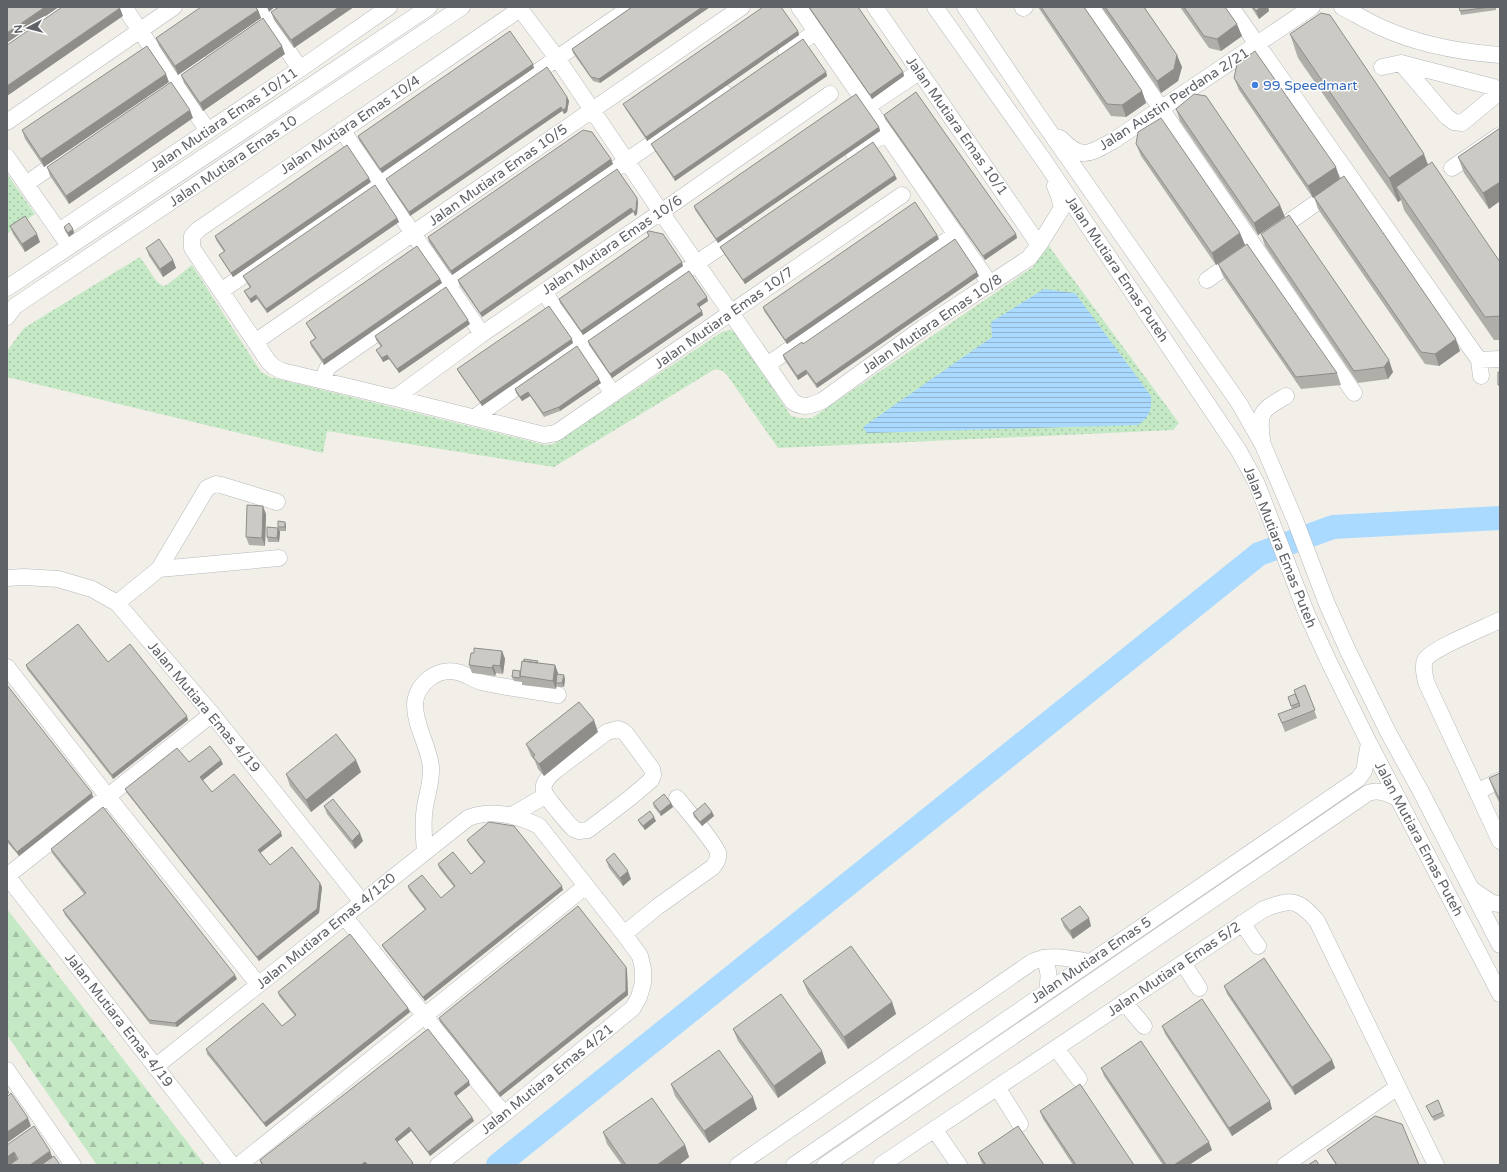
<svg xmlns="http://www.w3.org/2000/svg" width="1507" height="1172" viewBox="0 0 1507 1172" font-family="'Varela Round',sans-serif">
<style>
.green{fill:url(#green-dots)}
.forest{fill:url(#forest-firs)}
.water{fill:url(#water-rules)}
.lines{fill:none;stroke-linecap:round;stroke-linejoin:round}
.river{stroke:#aadaff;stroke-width:24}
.minor-casing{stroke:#b5b8bc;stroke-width:17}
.minor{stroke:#fff;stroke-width:16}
.wall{fill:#afaea9}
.shaded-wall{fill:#8f8d8a}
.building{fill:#cccac5;stroke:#8f8d8a}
.shop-dot{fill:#3f7fe0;stroke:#fff;stroke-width:1.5}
.labels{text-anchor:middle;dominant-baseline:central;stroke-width:3;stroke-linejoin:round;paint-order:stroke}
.shop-label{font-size:14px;fill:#366cbe;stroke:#fff;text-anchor:start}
.street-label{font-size:14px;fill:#5f6368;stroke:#fff}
</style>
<defs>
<pattern id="green-dots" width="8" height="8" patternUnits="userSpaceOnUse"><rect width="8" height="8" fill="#c5e8c5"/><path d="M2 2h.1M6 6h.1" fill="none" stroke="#a3c0a4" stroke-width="1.8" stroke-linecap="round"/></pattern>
<pattern id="forest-firs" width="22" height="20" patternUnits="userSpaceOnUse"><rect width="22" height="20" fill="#c5e8c5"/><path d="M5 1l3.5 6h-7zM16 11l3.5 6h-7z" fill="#a3c0a4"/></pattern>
<pattern id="water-rules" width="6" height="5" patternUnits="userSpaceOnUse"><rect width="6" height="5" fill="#aadaff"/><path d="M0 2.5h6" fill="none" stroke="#8eb4d2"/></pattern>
</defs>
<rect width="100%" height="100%" fill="#f1efe8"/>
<path class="green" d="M7,174L35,214L7,234Z
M1048,245L1179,423L1173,430L778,448L727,375L723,371L715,369L554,467L327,431L323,453L7,377V351L24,328L140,257L157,282L163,286L167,285L192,265L261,372L270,377L545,445L553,444L722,332L730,330L735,332L791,416L800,418H812L1033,267Z"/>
<path class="forest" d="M7,909L205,1165H97L7,1035Z"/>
<path class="water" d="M1044,289L1075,293L1151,396C1152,411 1149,417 1138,425L867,433L863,427L992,337L991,322Z"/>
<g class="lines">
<path class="river" d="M498,1165L1259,554L1333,527L1500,518"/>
<defs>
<path id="minor" d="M124,7L208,131
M259,7L300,69
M521,7L520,9L557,58L661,212L792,401C802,409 810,406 822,401L924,327L1029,258L1039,245L1062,208L1059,196L1055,186
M799,7L990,284
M875,7L1039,245
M935,7L1045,162L1239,451L1257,484L1306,612L1329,662L1369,743L1500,994
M965,7L1038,115L1239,403L1263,445L1295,520L1327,604L1349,653L1388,732L1420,790L1500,945
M1092,7L1354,393
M1231,7L1479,360L1481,376
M1342,7C1354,13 1365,20 1378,26C1416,44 1458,52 1500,55
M1023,8L1025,7
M520,9L199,229L192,236V248L268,361L274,367L282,371L395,398L544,435L556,433L902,195
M246,31L282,7
M7,45L61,7
M786,52L816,32
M1382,67L1401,63L1493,87L1497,89V94L1462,123L1454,122L1447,117L1401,63
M154,94L200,62
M868,106L919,72
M7,122L174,7
M342,130L482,334
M1060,138C1082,161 1089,154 1113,141L1312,7
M854,154L886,133
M7,157L65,240
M1452,168L1500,135
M26,184L66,156
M59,231L300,69L389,7
M1275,232L1333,191
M1207,280L1238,258
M7,288L429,7
M221,291L631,7
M544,292L613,394
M7,317L15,306L462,7
M255,342L742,7
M1479,360L1500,359
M767,365L956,234
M322,380L328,367L725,93
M395,398L482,334L661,212L830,94
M475,417L579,343L738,235
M1262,440C1258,411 1262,410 1286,396
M159,569L207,488L216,484L221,485L277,502
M7,578L24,577L58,579L92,589L117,603L212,714L362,902
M117,603L159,569L279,558
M1500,620C1486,627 1431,649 1425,660C1422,667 1425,676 1426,682L1500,841
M7,667L108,797L258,984
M618,729L623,731L627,735L652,769L653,775L651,780L630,798L588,830L579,831L574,829C568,824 563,817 558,811C544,793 535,788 556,770L607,732Z
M1477,792L1500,780
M512,815L545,796
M425,852C424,840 423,827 424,815C425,799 432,784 431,767C429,746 415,727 415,705C415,685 437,667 457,672C467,674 475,681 485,683C509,688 534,691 558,695
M7,876L232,1165
M7,876L212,714
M1473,890L1492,903L1500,904
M344,916L504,1114
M1242,923L1258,946
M624,934L657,907L713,867C716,863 719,859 718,853C716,844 685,808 677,798
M1043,958C1050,969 1049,978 1047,991
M1183,963L1199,988
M1124,1002L1144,1026
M1056,1048L1079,1079
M155,1067L468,818C492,809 517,815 539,826L624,934L640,956L643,969V983L639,997L633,1008L504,1114L438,1165
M7,1070L73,1165
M997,1087L1020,1124
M934,1129L959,1165
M239,1165L586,886
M738,1165L1032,962C1050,953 1071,959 1090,962
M794,1165L1358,779L1364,771L1369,743
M825,1165L1368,793C1380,789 1387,794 1398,798
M881,1165L1264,909C1291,899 1297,898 1317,921L1436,1165
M1285,1165L1398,1087"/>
</defs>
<use href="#minor" class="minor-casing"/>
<use href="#minor" class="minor"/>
</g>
<path class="wall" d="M279,7L294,48L274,20L271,12Z
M632,7H710L600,83L593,81L573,53L572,49Z
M808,7H858L903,72L904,76L872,99Z
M1038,7H1084L1142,91L1146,103L1126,117L1111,116Z
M1101,7H1144L1182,67L1178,81L1161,93Z
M1180,7H1225L1242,36L1221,51L1209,48Z
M1251,7H1268L1269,11L1259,19Z
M1459,7H1496V10L1461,15Z
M258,10L261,18L178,75L159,46L156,38Z
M798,31L799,35L647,141L625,108L623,104Z
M1290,34L1428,164L1500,262V340H1494L1404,210L1401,200L1398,202L1298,58Z
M285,54L203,111L184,83L181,75Z
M534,68L382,173L359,140L358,136Z
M826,72L827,76L675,181L653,148L651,144Z
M1234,78L1340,178L1460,351L1439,366L1425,364L1318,209L1314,197L1313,198L1239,90Z
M169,82L44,167L25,139L22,130Z
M567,97L569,101L567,112L564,114L562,111L410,216L388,183L386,179Z
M1176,109L1285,217L1258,235L1180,121Z
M884,115L1016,234L1017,238L985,260L885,119Z
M193,118L69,204L50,176L47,167Z
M879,127L880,131L718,243L695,210L694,206Z
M1500,128V201L1489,209L1464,173L1458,157Z
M1136,144L1240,233L1245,245L1216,265L1141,156Z
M611,159L613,164L452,275L429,242L428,237Z
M897,179L745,284L722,251L720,247Z
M371,182L233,277L221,259L219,255L224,252L216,240L215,236Z
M638,202L637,214L635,216L633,212L482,317L459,284L458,280Z
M397,218L399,222L267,313L257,299L251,303L246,295L244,291L250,288L245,280L243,276Z
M10,226L40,242L25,252L13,234Z
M64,227L73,229L74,233L69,237L65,231Z
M647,232L683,266L583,335L560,303L559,299L649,236Z
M1261,234L1393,372L1388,379L1358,383L1265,246Z
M939,239L787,344L764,311L763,307Z
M146,248L173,260L176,268L163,277L149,256Z
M1218,264L1337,373L1341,385L1301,389L1223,276Z
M979,276L817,388L807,374L798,380L784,359L783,355L803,344Z
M440,279L442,283L324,365L311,346L310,342L315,338L308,327L306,323Z
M708,301L699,307L703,315L612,378L589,345L588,341Z
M470,324L399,373L389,359L383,362L378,354L376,350L381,347L376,340L375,336Z
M573,343L482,406L459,373L457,369Z
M601,383L560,411L544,417L530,396L522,401L516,393L515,389Z
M266,514L265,546L249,545L246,537Z
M285,522L286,526V531H279L278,527Z
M278,528L280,532L279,542H268L267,537Z
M502,651L505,659L503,674L496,673L495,676L472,673L469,665L474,653Z
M524,661H538V663L555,665L558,674L565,679L564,687H558L557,684L556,689L522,685V682L514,681L512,677L520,671Z
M108,662L188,720L113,779L27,669L26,665Z
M7,685L93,797L19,856L7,842Z
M1305,685L1317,718L1285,732L1278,714L1292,709L1288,697L1295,694Z
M598,732L544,776L538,769L535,761L531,756L526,744Z
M356,760L361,772L311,812L290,786L286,774Z
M189,762L223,764L203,780L212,792L282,836L260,853L270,865L322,887L319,913L259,961L127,793L125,789Z
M1500,773V804L1495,794L1489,778Z
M653,803H671L673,807L661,816L654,807Z
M324,806L363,841L355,849L327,814Z
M712,812L714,816L702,826L694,817L693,813Z
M638,820L656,821L645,830L640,824Z
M467,840L563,890L425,1001L384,949L382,945L425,910L409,890L408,886L441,898L454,887L439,868L438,864L471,874L484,863L469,844Z
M51,849L237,979L177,1027L150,1024L65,915L63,910L84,894L52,853Z
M606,860L631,879L623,886L609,868Z
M1061,919L1091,926L1073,939L1064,927Z
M626,967L627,971L628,995L500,1097L440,1022L439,1018Z
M803,981L892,1002L896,1014L848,1049L808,993Z
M1224,986L1332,1060L1335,1068L1295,1095L1227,994Z
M278,992L410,1012L266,1127L207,1054L206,1049L282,1026L295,1016L279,996Z
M1162,1026L1272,1109L1232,1136L1165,1034Z
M733,1029L822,1051L826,1063L778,1098L738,1041Z
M1101,1068L1212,1150L1189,1165H1163L1104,1076Z
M671,1084L757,1109L709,1143L675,1096Z
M470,1085L456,1096L472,1117L474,1121L430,1156L411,1131L397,1142L413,1163L414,1165H262L261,1164L260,1160Z
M1426,1106L1443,1112L1445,1116L1434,1121Z
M1040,1111L1134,1165H1073L1043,1119Z
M603,1132L685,1145L689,1157L679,1165H622L607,1144Z
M7,1145L53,1157L7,1165Z
M1327,1150L1419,1165H1336L1329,1154Z
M978,1153L1044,1165H983L981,1161Z"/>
<path class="shaded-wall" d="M45,7H59L7,43V33Z
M267,7H275L269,12Z
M339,7H354L294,48L291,40Z
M702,7H710L600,83L599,79Z
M1261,7H1268L1269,11L1259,19L1256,11Z
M120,8L123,16L7,96V86Z
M258,10L261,18L178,75L175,66Z
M1237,24L1242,36L1221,51L1217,39Z
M798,31L799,35L647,141L646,137Z
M282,46L285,54L203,111L200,103Z
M1177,55L1182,67L1178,81L1161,93L1157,81Z
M533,64L534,68L382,173L380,169Z
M826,72L827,76L675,181L674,177Z
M903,72L904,76L872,99L870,95Z
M166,74L169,82L44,167L41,159Z
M1142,91L1146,103L1126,117L1122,105Z
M567,97L569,101L567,112L564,114L563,110Z
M561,107L562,111L410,216L409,212Z
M190,110L193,118L69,204L66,196Z
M879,127L880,131L718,243L716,239Z
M1424,154L1433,178L1396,187L1401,200L1398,202L1389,178Z
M611,159L613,164L452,275L451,271Z
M1336,167L1340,179L1313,198L1308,186Z
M895,175L897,179L745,284L743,280Z
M369,178L371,182L233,277L231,273Z
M1500,182V201L1489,209L1483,193Z
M637,198L638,202L637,214L635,216L634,212Z
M1280,205L1285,217L1258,235L1254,223Z
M631,208L633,212L482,317L480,313Z
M397,218L399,222L267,313L266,309Z
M73,229L74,233L69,237L68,233Z
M1240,233L1245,245L1216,265L1212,253Z
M37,234L40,242L25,252L22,244Z
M1016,234L1017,238L985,260L983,256Z
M937,235L939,239L787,344L785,340Z
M173,260L176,268L163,277L160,269Z
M682,262L683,266L583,335L581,331Z
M977,272L979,276L817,388L816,384Z
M440,279L442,283L324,365L323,360Z
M256,295L257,299L251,303L250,299Z
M707,297L708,301L698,308L697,304Z
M702,311L703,315L612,378L610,374Z
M468,320L470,324L399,373L397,369Z
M572,339L573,343L482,406L480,402Z
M1456,339L1460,351L1439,366L1435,354Z
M387,355L389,359L383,362L382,358Z
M1389,360L1393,372L1388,379L1384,367Z
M806,370L807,374L798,380L797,376Z
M599,379L601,383L560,411L559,407Z
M528,392L530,396L522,401L520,397Z
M263,506L266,514L265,546L262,538Z
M285,522L286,526V531L285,527Z
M278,528L280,532L279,542L277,538Z
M502,651L505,659L503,674L500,666Z
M493,665L496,673L495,676L492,668Z
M555,665L558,673L557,683H556L557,684L556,689L553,681Z
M564,675L565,679L564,687L562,683Z
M187,716L188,720L113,779L112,775Z
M594,720L598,732L544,776L539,764Z
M221,760L223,764L202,781L200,777Z
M356,760L361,772L311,812L306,800Z
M92,793L93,797L19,856L17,852Z
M671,803L673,807L661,816L660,812Z
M712,812L714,816L702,826L700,822Z
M654,817L656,821L645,830L643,826Z
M281,832L282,836L259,854L258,850Z
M360,833L363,841L355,849L352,841Z
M628,871L631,879L623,886L620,878Z
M320,883L322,887L319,913L259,961L257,957Z
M562,886L563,890L425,1001L423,997Z
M1089,918L1091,926L1073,939L1070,931Z
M626,967L627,971L628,995L500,1097L499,1093Z
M235,975L237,979L177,1027L175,1023Z
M892,1002L896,1014L848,1049L844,1037Z
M408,1008L410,1012L266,1127L264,1123Z
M822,1051L826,1063L778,1098L774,1086Z
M1332,1060L1335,1068L1295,1095L1292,1087Z
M469,1081L470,1085L455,1097L454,1093Z
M7,1087L9,1093L7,1094Z
M753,1097L757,1109L709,1143L704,1131Z
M1270,1101L1272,1109L1232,1136L1229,1128Z
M472,1117L474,1121L430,1156L428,1152Z
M28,1118L31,1126L7,1143V1132Z
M409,1127L411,1131L396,1143L395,1139Z
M1209,1142L1212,1150L1189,1165H1174Z
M685,1145L689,1157L679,1165H657Z
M50,1151L53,1159L45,1165H30Z
M14,1152L17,1161L11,1165H7V1157Z
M365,1162L367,1165H361Z"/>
<path class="building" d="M7,7H45L7,33Z
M62,7H119L120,8L7,86V45Z
M201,7H255L258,10L175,66L156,38Z
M279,7H339L291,40L271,12Z
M632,7H702L599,79L591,77L572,49Z
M763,7H781L798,31L646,137L623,104Z
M809,7H858L903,72L870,95Z
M1041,7H1084L1142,91L1122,105L1107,104Z
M1105,7H1144L1177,55L1174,69L1157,81Z
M1184,7H1225L1237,24L1217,39L1204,36Z
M1253,7H1261L1256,11Z
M1459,7H1490L1460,11Z
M1321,13L1330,15L1424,154L1389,178L1290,34Z
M263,18L282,46L200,103L181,75Z
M510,31L533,64L380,169L358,136Z
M803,39L826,72L674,177L651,144Z
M147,46L166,74L41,159L22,130Z
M1255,51L1336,167L1308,186L1234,78L1237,64Z
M547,67L567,97L566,108L563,110L561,107L409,212L386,179Z
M171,82L190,110L66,196L47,167Z
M916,92L1016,234L983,256L884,115Z
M856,94L879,127L716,239L694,206Z
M1194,94L1206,96L1280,205L1254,223L1176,109Z
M1161,118L1240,233L1212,253L1136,144L1138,132Z
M1500,128V182L1483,193L1458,157Z
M583,130L592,132L611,159L451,271L428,237Z
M873,142L895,175L743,280L720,247Z
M347,145L369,178L231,273L219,255L225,251L215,236Z
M1432,162L1500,262V316L1485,317L1396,187Z
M617,169L637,198L636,210L634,212L631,208L480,313L458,280Z
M1344,176L1456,339L1435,354L1421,352L1314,197Z
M375,185L397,218L266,309L256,295L250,299L244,291L251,287L243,276Z
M915,202L937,235L785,340L763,307Z
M1289,215L1389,360L1384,367L1354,371L1261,234Z
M25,216L37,234L22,244L10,226Z
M69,223L73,229L68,233L64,227Z
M649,231L663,234L682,262L581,331L559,299L649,236L647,232Z
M159,239L173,260L160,269L146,248Z
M955,239L977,272L816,384L806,370L797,376L783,355L802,342L803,344Z
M1247,244L1337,373L1296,377L1218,264Z
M417,246L440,279L323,360L310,342L316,338L306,323Z
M689,271L707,297L697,304L702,311L610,374L588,341Z
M446,287L468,320L397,369L387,355L382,358L376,350L382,346L375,336Z
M549,306L572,339L480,402L457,369Z
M577,346L599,379L559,407L543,413L528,392L520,397L515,389Z
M1498,372H1500V385H1498Z
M247,505L263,506L262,538L246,537Z
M278,521L285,522V527H278Z
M267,527L278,528L277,538L267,537Z
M78,624L108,662L130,644L187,716L112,775L26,665Z
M474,648L502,651L500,666L493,665L492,668L469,665L471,653H474Z
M524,659L538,661L537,663L524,661Z
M522,661L555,665L553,681L520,676Z
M513,670L520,671V678L512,677Z
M557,674L564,675L562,683H556Z
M7,685L92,793L17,852L7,839Z
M1305,685L1315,710L1282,723L1278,714L1300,706L1294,690Z
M1295,694L1299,703L1291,706L1288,697Z
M579,702L594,720L539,764L533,757L535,755L526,744Z
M336,734L356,760L306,800L286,774Z
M210,746L221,760L200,777L212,792L234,774L281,832L258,850L270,865L292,847L320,883L317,909L257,957L125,789L177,748L189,762Z
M1500,773V800L1489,778Z
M664,794L671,803L660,812L653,803Z
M333,799L360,833L352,841L324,806Z
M705,803L712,812L700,822L693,813Z
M103,807L235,975L175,1023L149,1020L63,910L86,893L51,849Z
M650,811L654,817L643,826L638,820Z
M489,822L514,826L562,886L423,997L382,945L426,909L408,886L422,875L441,898L455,886L438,864L453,852L471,874L485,862L467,840Z
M614,853L628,871L620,878L606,860Z
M578,906L626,967V991L499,1093L439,1018Z
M1080,906L1089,918L1070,931L1061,919Z
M350,934L408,1008L264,1123L206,1049L263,1003L282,1026L296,1015L278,992Z
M851,946L892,1002L844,1037L803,981Z
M1264,958L1332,1060L1292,1087L1224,986Z
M781,994L822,1051L774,1086L733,1029Z
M1202,999L1270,1101L1229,1128L1162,1026Z
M428,1029L469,1081L454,1093L472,1117L428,1152L409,1127L395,1139L413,1163L410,1165H368L365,1162L361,1165H263L260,1160Z
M1141,1041L1209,1142L1174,1165H1166L1101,1068Z
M719,1050L753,1097L704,1131L671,1084Z
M1080,1084L1134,1165H1076L1040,1111Z
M11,1093L28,1118L7,1132V1097Z
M652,1098L685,1145L657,1165H626L603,1132Z
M1438,1100L1443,1112L1432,1117L1426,1106Z
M1375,1116L1402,1124L1419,1165H1337L1327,1150Z
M34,1126L50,1151L30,1165H9L18,1159L14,1152L7,1157V1145Z
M1018,1126L1044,1165H986L978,1153Z
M54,1156L60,1165H41Z
M1316,1160L1319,1165H1308Z"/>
<circle class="shop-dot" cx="1255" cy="85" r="4"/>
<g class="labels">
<g class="shop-label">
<text x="1263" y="85">99 Speedmart</text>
</g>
<g class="street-label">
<text transform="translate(1174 99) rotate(-33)">Jalan Austin Perdana 2/21</text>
<text transform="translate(224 120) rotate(-34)">Jalan Mutiara Emas 10/11</text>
<text transform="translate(350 125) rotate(-34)">Jalan Mutiara Emas 10/4</text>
<text transform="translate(957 126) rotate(55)">Jalan Mutiara Emas 10/1</text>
<text transform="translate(233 161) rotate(-34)">Jalan Mutiara Emas 10</text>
<text transform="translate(498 175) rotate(-35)">Jalan Mutiara Emas 10/5</text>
<text transform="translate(612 245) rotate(-34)">Jalan Mutiara Emas 10/6</text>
<text transform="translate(1117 269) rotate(56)">Jalan Mutiara Emas Puteh</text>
<text transform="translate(724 318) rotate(-35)">Jalan Mutiara Emas 10/7</text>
<text transform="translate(932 324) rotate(-34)">Jalan Mutiara Emas 10/8</text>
<text transform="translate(1280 547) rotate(68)">Jalan Mutiara Emas Puteh</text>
<text transform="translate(204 707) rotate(50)">Jalan Mutiara Emas 4/19</text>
<text transform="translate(1419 839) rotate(62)">Jalan Mutiara Emas Puteh</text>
<text transform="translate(326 931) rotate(-39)">Jalan Mutiara Emas 4/120</text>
<text transform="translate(1091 960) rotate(-34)">Jalan Mutiara Emas 5</text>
<text transform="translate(1174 969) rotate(-34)">Jalan Mutiara Emas 5/2</text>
<text transform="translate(119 1020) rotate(52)">Jalan Mutiara Emas 4/19</text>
<text transform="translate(547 1079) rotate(-39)">Jalan Mutiara Emas 4/21</text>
</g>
</g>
<rect width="1507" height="1172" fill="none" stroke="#5f6368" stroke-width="16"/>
<g transform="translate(28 28) rotate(263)" stroke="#ffffff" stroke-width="3" paint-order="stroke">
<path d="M0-3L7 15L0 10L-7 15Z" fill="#5f6368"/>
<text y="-6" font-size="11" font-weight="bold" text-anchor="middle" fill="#5f6368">N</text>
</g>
</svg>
